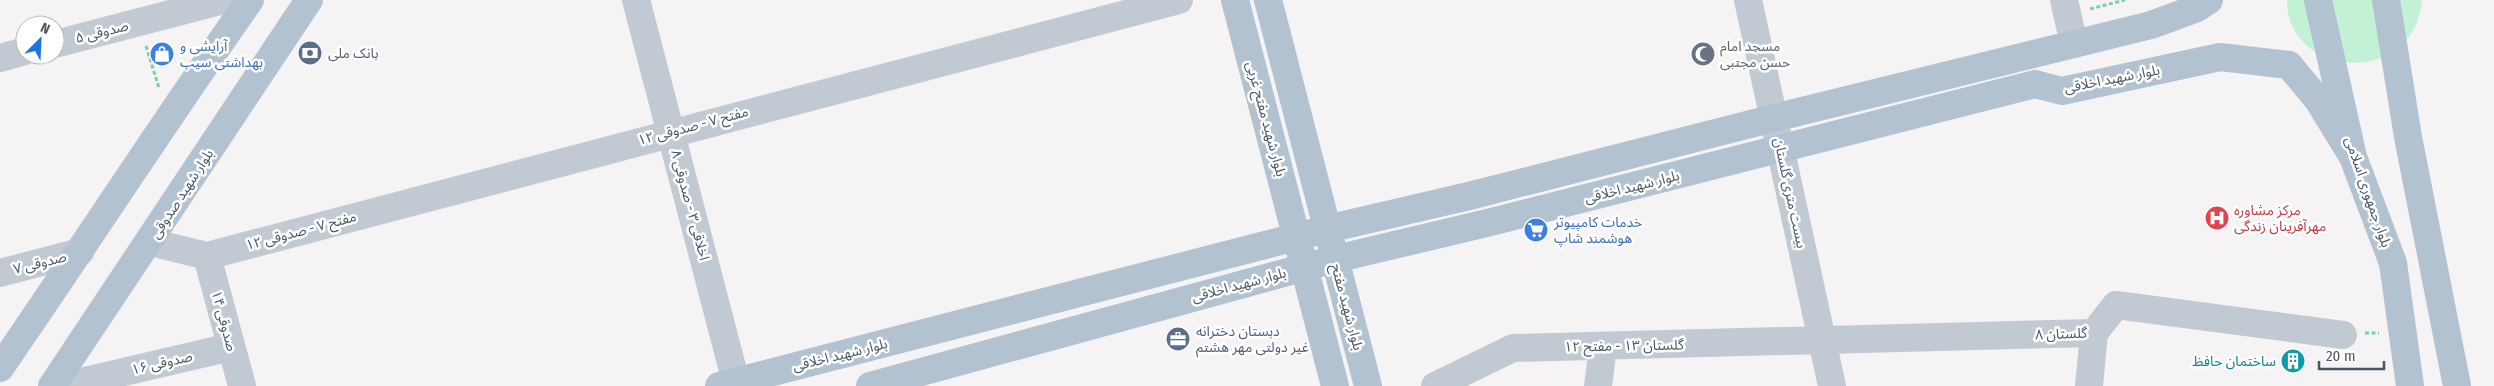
<svg xmlns="http://www.w3.org/2000/svg" width="2494" height="386" viewBox="0 0 2494 386" font-family="'Fira Sans Condensed','Noto Sans Arabic',sans-serif">
<style>
.green{fill:#c3f1d5}
.lines{fill:none;stroke-linecap:round;stroke-linejoin:round}
.path{stroke:#7ad0a6;stroke-width:3;stroke-dasharray:4 2.5;stroke-linecap:butt}
.minor{stroke:#c1cad2;stroke-width:28}
.major{stroke:#b3c2d1;stroke-width:28}
.labels{text-anchor:middle;dominant-baseline:central;stroke-width:5;stroke-linejoin:round;paint-order:stroke}
.street-label{font-size:14px;fill:#4a5661;stroke:#fff}
.shop-label{font-size:14px;fill:#366cbe;stroke:#fff;text-anchor:start}
.worship-label{font-size:14px;fill:#5b616d;stroke:#fff;text-anchor:start}
.service-label{font-size:14px;fill:#4e5e75;stroke:#fff;text-anchor:start}
.health-label{font-size:14px;fill:#be3a42;stroke:#fff;text-anchor:start}
.culture-label{font-size:14px;fill:#0d838f;stroke:#fff;text-anchor:end}
</style>
<rect width="100%" height="100%" fill="#f5f3f3"/>
<path class="green" d="M2287,0H2422C2420,14 2417,28 2407,39C2370,84 2286,62 2287,0Z"/>
<g class="lines">
<path class="path" d="M2090,9L2125,0
M146,46L159,88
M2365,333H2379"/>
<path class="minor" d="M636,0L736,382
M1748,0L1832,386
M2064,0L2074,44
M55,44L224,0
M0,58L25,51
M150,242L207,256L1179,0
M207,256L242,386
M0,273L80,252
M2094,333L2116,305L2343,335
M64,386L231,347
M1435,386L1513,348L2094,333
M1598,386L1603,347
M2089,386L2094,333"/>
<path class="major" d="M1235,0L1335,386
M1268,0L1368,386
M2318,0L2353,157L2393,263L2410,386
M2386,0L2408,137L2457,386
M0,368C84,246 165,121 250,0
M52,386L309,0
M719,386L1327,229L1469,196L1774,118L2151,25L2197,8L2209,0
M870,386L1335,259L1487,223L2035,84L2062,91L2220,57L2289,65L2318,100L2353,157"/>
</g>
<defs>
<symbol id="bank-disc" viewBox="-11 -11 22 22"><circle r="9.5" fill="#5c6f8a" stroke="#fff"/><path d="M-6-4H6V4H-6ZM0-2.3a2.3 2.3 0 1 0 0 4.6a2.3 2.3 0 1 0 0-4.6Z" fill="#fff"/></symbol>
<symbol id="shop-disc" viewBox="-11 -11 22 22"><circle r="9.5" fill="#3f7fe0" stroke="#fff"/><path d="M-5-2.5h2.3a2.7 3.5 0 0 1 5.4 0H5L5.5 6h-11ZM-1.5-2.5h3a1.5 2.3 0 0 0-3 0Z" fill="#fff"/></symbol>
<symbol id="mosque-disc" viewBox="-11 -11 22 22"><circle r="9.5" fill="#6b7280" stroke="#fff"/><path d="M3.5-4.9A6 6 0 1 0 3.5 4.9A5 5 0 1 1 3.5-4.9Z" fill="#fff"/></symbol>
<symbol id="hospital-disc" viewBox="-11 -11 22 22"><circle r="9.5" fill="#e0444e" stroke="#fff"/><path d="M-5-5h3v3.5h4V-5h3V5h-3V1.5h-4V5h-3Z" fill="#fff"/></symbol>
<symbol id="supermarket-disc" viewBox="-11 -11 22 22"><circle r="9.5" fill="#3f7fe0" stroke="#fff"/><path d="M-6-5.5h2.5l.6 2H6L4.5 2H-2.5L-4.4-4H-6ZM-1.5 3.2a1.3 1.3 0 1 0 .1 0ZM3 3.2a1.3 1.3 0 1 0 .1 0Z" fill="#fff"/></symbol>
<symbol id="office-disc" viewBox="-11 -11 22 22"><circle r="9.5" fill="#5c6f8a" stroke="#fff"/><path d="M-6-3h4V-5.5h4V-3h4V5H-6ZM-1-4.5V-3h2v-1.5ZM-6 0V1H6V0Z" fill="#fff"/></symbol>
<symbol id="building-disc" viewBox="-11 -11 22 22"><circle r="9.5" fill="#0f9aa8" stroke="#fff"/><path d="M-4-6H4V6H1V3H-1V6H-4ZM-2.5-4.3h1.7v1.8h-1.7ZM.8-4.3h1.7v1.8H.8ZM-2.5-1h1.7V.8h-1.7ZM.8-1h1.7V.8H.8Z" fill="#fff"/></symbol>
</defs>
<g fill-rule="evenodd">
<use href="#bank-disc" x="296" y="39" width="28" height="28"/>
<use href="#shop-disc" x="148" y="40" width="28" height="28"/>
<use href="#mosque-disc" x="1689" y="40" width="28" height="28"/>
<use href="#hospital-disc" x="2203" y="204" width="28" height="28"/>
<use href="#supermarket-disc" x="1522" y="216" width="28" height="28"/>
<use href="#office-disc" x="1164" y="325" width="28" height="28"/>
<use href="#building-disc" x="2279" y="347" width="28" height="28"/>
</g>
<g class="labels">
<g class="street-label">
<text transform="translate(102 32) rotate(-14)">صدوقی ۵</text>
<text transform="translate(2112 79) rotate(-11)">بلوار شهید اخلاقی</text>
<text transform="translate(1266 119) rotate(75)">بلوار شهید مفتح غربی</text>
<text transform="translate(693 126) rotate(-15)">مفتح ۷ - صدوقی ۱۲</text>
<text transform="translate(1632 187) rotate(-14)">بلوار شهید اخلاقی</text>
<text transform="translate(2368 192) rotate(71)">بلوار جمهوری اسلامی</text>
<text transform="translate(1790 193) rotate(78)">بیست متری گلستان</text>
<text transform="translate(182 194) rotate(-57)">بلوار شهید صدوقی</text>
<text transform="translate(690 205) rotate(75)">اخلاقی ۳ - صدوقی ۸</text>
<text transform="translate(301 231) rotate(-15)">مفتح ۷ - صدوقی ۱۲</text>
<text transform="translate(40 263) rotate(-14)">صدوقی ۷</text>
<text transform="translate(1239 285) rotate(-15)">بلوار شهید اخلاقی</text>
<text transform="translate(1347 307) rotate(75)">بلوار شهید مفتح</text>
<text transform="translate(224 321) rotate(75)">صدوقی ۱۴</text>
<text transform="translate(2061 334) rotate(-2)">گلستان ۸</text>
<text transform="translate(1624 346) rotate(-1)">گلستان ۱۳ - مفتح ۱۲</text>
<text transform="translate(840 355) rotate(-14)">بلوار شهید اخلاقی</text>
<text transform="translate(162 363) rotate(-13)">صدوقی ۱۶</text>
</g>
<g class="shop-label">
<text x="180" y="46">آرایشی و<tspan x="180" dy="16">بهداشتی سیب</tspan></text>
<text x="1554" y="222">خدمات کامپیوتر<tspan x="1554" dy="16">هوشمند شاپ</tspan></text>
</g>
<g class="worship-label">
<text x="1720" y="46">مسجد امام<tspan x="1720" dy="16">حسن مجتبی</tspan></text>
</g>
<g class="service-label">
<text x="328" y="53">بانک ملی</text>
<text x="1196" y="331">دبستان دخترانه<tspan x="1196" dy="16">غیر دولتی مهر هشتم</tspan></text>
</g>
<g class="health-label">
<text x="2234" y="210">مرکز مشاوره<tspan x="2234" dy="16">مهرآفرینان زندگی</tspan></text>
</g>
<g class="culture-label">
<text x="2276" y="361">ساختمان حافظ</text>
</g>
</g>
<g transform="translate(40 40) rotate(24)"><circle r="24" fill="#ffffff" stroke="#b7bbc0"/>
<path d="M0-4L9 19L0 12L-9 19Z" fill="#1a73e8"/>
<text y="-8" font-size="14" font-weight="bold" text-anchor="middle" fill="#4a5661">N</text>
</g>
<path d="M2319 361v8h65v-8" fill="none" stroke="#4a5661" stroke-width="2.5"/>
<text x="2326" y="361" font-size="15" fill="#4a5661" stroke="#ffffff" stroke-width="4" paint-order="stroke">20 m</text>
</svg>
